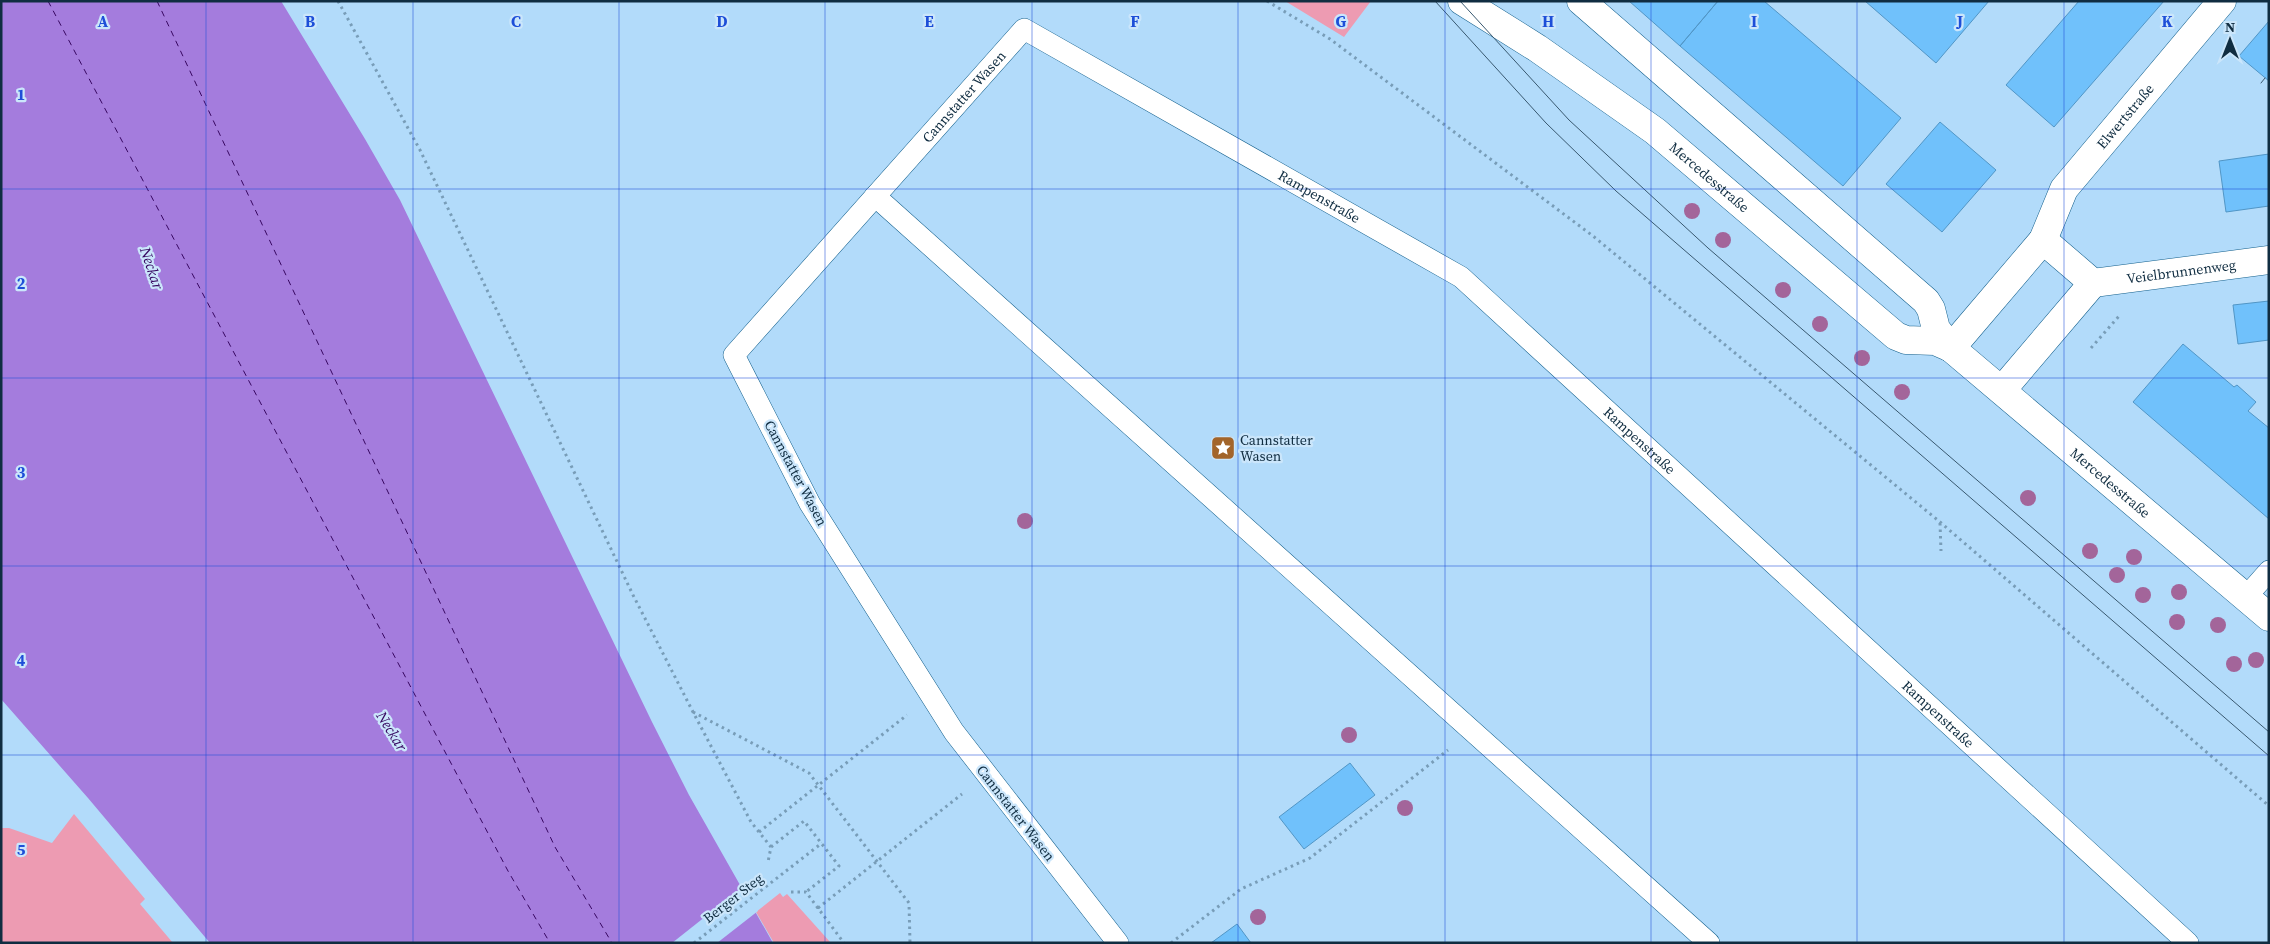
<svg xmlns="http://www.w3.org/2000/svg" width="2270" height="944" viewBox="0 0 2270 944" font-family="'Source Serif 4',serif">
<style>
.green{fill:#ed9bb2}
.water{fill:#a47cdd}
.pier{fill:#b2dbfa}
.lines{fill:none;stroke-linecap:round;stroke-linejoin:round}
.ferry{stroke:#370761;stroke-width:1;stroke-dasharray:6 5;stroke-linecap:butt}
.building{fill:#70c1fb;stroke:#5196c6}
.lane-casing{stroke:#125f8c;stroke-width:22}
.street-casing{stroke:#125f8c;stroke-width:29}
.secondary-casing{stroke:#125f8c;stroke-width:29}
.path{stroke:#789db8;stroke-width:3;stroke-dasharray:2.5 4;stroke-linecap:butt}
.lane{stroke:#fff;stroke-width:21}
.street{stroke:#fff;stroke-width:28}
.secondary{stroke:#fff;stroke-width:28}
.tram{stroke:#395970;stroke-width:1}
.path-bridge{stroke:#789db8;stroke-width:3;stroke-dasharray:2.5 4;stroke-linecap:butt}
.tree{fill:#a3659a}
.grid{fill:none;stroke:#1d4ed8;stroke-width:1;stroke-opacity:0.55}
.labels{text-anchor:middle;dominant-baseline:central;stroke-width:4.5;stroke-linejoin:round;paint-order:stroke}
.street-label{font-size:14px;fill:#102d41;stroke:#cbe6fb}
.poi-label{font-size:14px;fill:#102d41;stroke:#cbe6fb;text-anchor:start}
.water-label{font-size:15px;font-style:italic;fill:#370761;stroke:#cbe6fb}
.grid-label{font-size:16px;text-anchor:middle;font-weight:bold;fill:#1d4ed8;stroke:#cbe6fb;stroke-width:4.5;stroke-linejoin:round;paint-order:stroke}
</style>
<rect width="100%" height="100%" fill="#b2dbfa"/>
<path class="green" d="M1285,1H1371L1344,37Z
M74,814L145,899L140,904L173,943H1V828H9L52,843Z
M780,893L783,897L787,894L831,943H774L756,912Z"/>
<path class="water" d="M1,1H281L365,139L400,200L652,722L689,795L773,943H210L88,798L1,699Z"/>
<path class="pier" d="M744,886L758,911L717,943H672Z"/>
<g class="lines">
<path class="ferry" d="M48,1L508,871L550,943
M157,1L555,847L612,943"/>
</g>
<path class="building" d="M1629,1H1718L1680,46Z
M1718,1H1764L1901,118L1843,186L1680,46Z
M1865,1H1989L1936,63Z
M2079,1H2164L2054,127L2006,85Z
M2269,21V81L2239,56Z
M1940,122L1996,170L1942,232L1886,184Z
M2269,154V206L2226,212L2219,161Z
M2269,301V340L2238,344L2233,305Z
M2183,344L2234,387L2237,385L2256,402L2248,411L2269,428V519L2133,402Z
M1350,763L1375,795L1304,849L1279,817Z
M1237,924L1251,943H1211Z"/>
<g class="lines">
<defs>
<g id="lane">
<path d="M875,196L1709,943"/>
<path d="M2246,597L2269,571"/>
<path id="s1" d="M1118,943L954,732L810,504L734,355L1024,29L1461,277L2188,943"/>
</g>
<g id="street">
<path d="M2043,240L2093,283"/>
<path id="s2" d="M2093,283L2269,260"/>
<path id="s3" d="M1951,348L2043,240L2064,189L2222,1"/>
<path d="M2002,390L2093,283"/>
</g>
<g id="secondary">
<path id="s4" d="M1462,1L1537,48L1655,131L1896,336L1906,340L1935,341L1951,348"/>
<path id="s5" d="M1581,1L1926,301L1931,309L1936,329L1951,348L2269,617"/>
</g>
</defs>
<use href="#lane" class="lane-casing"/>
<use href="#street" class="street-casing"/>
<use href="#secondary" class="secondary-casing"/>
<path class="path" d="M338,1L420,150L633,595L693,712L751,822L771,847L768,862
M1267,1L1330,39L1593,236L1940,522L2269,806
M2091,348L2120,315
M1940,523L1941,551
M693,712L809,773L909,903L910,943
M759,832L907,715
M771,847L804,821L839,866L806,892
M786,871L822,843
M791,892H806L844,943
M818,908L962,794
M1171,943L1241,889L1310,858L1448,750"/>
<use href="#lane" class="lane"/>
<use href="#street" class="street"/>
<use href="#secondary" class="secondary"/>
<path class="tram" d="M1435,1L1546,123L1616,191L2269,756
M1460,1L1569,120L1708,248L2269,732
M2261,83L2265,78"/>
<path class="path-bridge" d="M694,943L786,871"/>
</g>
<g class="tree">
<circle cx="1692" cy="211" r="8"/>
<circle cx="1723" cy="240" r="8"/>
<circle cx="1783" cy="290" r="8"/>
<circle cx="1820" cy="324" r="8"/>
<circle cx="1862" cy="358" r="8"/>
<circle cx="1902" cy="392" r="8"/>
<circle cx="2028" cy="498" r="8"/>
<circle cx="1025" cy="521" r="8"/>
<circle cx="2090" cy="551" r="8"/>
<circle cx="2134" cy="557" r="8"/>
<circle cx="2117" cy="575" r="8"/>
<circle cx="2179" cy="592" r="8"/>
<circle cx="2143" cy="595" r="8"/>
<circle cx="2177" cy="622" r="8"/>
<circle cx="2218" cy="625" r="8"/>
<circle cx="2256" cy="660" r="8"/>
<circle cx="2234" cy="664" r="8"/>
<circle cx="1349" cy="735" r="8"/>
<circle cx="1405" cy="808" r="8"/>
<circle cx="1258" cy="917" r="8"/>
</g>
<path class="grid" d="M206,1V943M413,1V943M619,1V943M825,1V943M1032,1V943M1238,1V943M1445,1V943M1651,1V943M1857,1V943M2064,1V943M1,189H2269M1,378H2269M1,566H2269M1,755H2269"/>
<defs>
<symbol id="sight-square" viewBox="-11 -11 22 22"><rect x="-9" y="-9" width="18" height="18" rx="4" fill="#a3652a" stroke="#cbe6fb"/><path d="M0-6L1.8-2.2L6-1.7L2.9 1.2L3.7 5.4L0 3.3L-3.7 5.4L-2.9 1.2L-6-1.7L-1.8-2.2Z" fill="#fff"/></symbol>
</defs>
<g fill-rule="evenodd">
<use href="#sight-square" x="1209" y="434" width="28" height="28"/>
</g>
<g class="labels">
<g class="street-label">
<text stroke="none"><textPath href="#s1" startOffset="1050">Cannstatter Wasen</textPath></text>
<text stroke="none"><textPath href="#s3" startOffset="292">Elwertstraße</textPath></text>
<text stroke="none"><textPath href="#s4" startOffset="304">Mercedesstraße</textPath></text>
<text stroke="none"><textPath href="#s1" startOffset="1480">Rampenstraße</textPath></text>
<text stroke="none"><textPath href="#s2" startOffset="89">Veielbrunnenweg</textPath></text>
<text stroke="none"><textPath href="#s1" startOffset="1885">Rampenstraße</textPath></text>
<text transform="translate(796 473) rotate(62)">Cannstatter Wasen</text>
<text stroke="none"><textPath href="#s5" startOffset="720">Mercedesstraße</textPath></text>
<text stroke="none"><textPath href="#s1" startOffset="2290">Rampenstraße</textPath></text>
<text transform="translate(1016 813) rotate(52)">Cannstatter Wasen</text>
<text transform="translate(733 898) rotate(-38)">Berger Steg</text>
</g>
<g class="poi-label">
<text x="1240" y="440">Cannstatter<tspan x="1240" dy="16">Wasen</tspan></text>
</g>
<g class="water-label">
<text transform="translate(152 268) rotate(71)">Neckar</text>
<text transform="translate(392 731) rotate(58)">Neckar</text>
</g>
</g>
<g class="grid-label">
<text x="103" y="27">A</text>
<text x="310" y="27">B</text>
<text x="516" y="27">C</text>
<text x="722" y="27">D</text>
<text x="929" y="27">E</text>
<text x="1135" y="27">F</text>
<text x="1341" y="27">G</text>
<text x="1548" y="27">H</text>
<text x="1754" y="27">I</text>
<text x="1960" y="27">J</text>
<text x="2167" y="27">K</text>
<text x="21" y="100">1</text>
<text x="21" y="289">2</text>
<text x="21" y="478">3</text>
<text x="21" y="666">4</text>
<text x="21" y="855">5</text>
</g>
<rect width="2270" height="944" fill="none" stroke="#102d41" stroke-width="5"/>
<g transform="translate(2230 40)" stroke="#cbe6fb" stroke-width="4" paint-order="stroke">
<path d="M0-4L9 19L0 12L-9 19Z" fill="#102d41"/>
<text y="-8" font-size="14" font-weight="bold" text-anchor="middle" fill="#102d41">N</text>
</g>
</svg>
